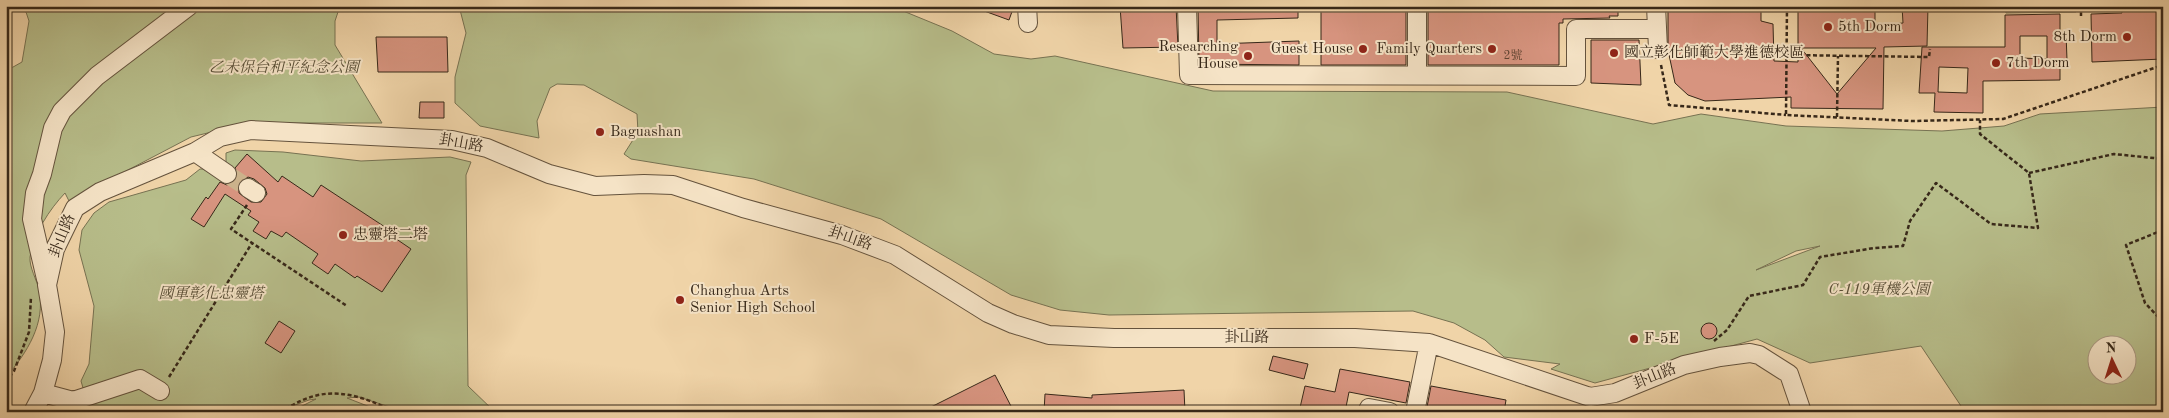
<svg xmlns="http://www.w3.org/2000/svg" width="2169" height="418" viewBox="0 0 2169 418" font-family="'Old Standard TT','Noto Serif TC',serif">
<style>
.green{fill:#b7bd8a;stroke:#777252;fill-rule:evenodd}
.building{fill:#d7947f;stroke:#372819;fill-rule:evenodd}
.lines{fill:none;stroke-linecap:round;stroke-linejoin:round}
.minor-tunnel{stroke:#cbb28b;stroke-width:18;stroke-dasharray:18 9;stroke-linecap:butt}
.minor-casing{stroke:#65533d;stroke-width:20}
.path{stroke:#372819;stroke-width:2.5;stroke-dasharray:4 2.5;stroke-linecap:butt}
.minor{stroke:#f5e3c6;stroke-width:18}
.poi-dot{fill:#8f2418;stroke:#f5e3c6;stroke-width:2}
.labels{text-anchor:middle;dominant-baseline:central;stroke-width:4;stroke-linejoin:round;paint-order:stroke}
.number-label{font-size:12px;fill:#5f4332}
.poi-label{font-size:15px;fill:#372819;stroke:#f5e3c6;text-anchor:start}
.park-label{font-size:15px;font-style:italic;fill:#574d35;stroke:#f5e3c6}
.street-label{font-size:15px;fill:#372819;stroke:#f5e3c6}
</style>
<rect width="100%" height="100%" fill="#f0d4a8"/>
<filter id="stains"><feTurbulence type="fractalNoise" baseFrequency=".004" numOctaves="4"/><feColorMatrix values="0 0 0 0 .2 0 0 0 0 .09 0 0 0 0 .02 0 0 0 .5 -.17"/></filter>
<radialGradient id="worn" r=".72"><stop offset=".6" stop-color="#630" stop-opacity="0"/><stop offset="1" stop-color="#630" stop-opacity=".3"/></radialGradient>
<path class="green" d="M12,6H340L335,21V45L382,123H249L191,137L69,201L65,193C49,210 34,233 30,257C29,267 37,280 39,290C46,323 27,353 6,377V71L22,62L29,21L26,12Z
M459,6H745L752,9L776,6H891L952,31L994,54L1031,59L1055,56L1213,91L1507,92L1653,124L1701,114L1786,126L1942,131L2004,126L2040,114L2163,107V412H1965L1921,346L1810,363L1757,339L1595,383L1551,369L1560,364L1504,357L1485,340L1454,323L1413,311L1109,315L1060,310L1011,295L881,219L754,179L631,159L624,154L638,132L637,114L584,85L557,84L550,88L537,121L539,138L480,126L455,103V77L466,33ZM1820,246L1756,270L1796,251ZM2096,346H2126V376H2096Z
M2005,6H2076V12L2006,13Z
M235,150L283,152L361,161L450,157L471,162L466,175L468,386L495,412H405L359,397L347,398L383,412H290L316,399L309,400L276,412H90L81,381L89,364L94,306L79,250L82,230L94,213L109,202L186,180L200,169H203L216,177L226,165V153Z"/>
<path class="building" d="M976,6H1014L1009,20L976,8Z
M1120,6H1176L1178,47L1123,48Z
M1198,6H1298V18L1217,20V44L1299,41V65L1199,64Z
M1321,6H1406V65H1321Z
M1428,6H1618V16H1609L1610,18L1563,19V23H1559V65H1428Z
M1668,6H1761V21L1773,24L1774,61L1798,62V6H1875V30L1891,24L1903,23L1902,6H1928L1927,46L1884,47L1883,109L1791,108V97L1705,101L1688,95L1675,83L1668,50ZM1801,48H1876L1837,94Z
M2121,6H2143V11H2163V59L2092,62L2091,14L2122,13Z
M2060,14V33H2066L2067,60H2060V80L1983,81V113L1934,112L1935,93H1919L1922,47H2005V15ZM2020,36H2047V59L2020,58ZM1939,67L1968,68L1967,93L1938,92Z
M376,37H447L448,72H378Z
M1591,40H1639L1641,85L1591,83Z
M420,102H444V118H419Z
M247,154L278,182L282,176L313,197L321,185L388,229L386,232L411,249L382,292L357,276L355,278L335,264L328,274L312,263L318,254L286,232L282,237L271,231L266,239L253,231L259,222L248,215L251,211L225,194L204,227L191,219L206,197L208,199L220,182L227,185L235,180L238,174L235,168ZM248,177L254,179L265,188L267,194L261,202H251L239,193V183Z
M279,321L295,331L281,353L265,343Z
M1701 331a8 8 0 1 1 16 0a8 8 0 1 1-16 0Z
M1273,356L1308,364L1304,379L1269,370Z
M1340,369L1410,382L1406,403L1349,392L1345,412H1299L1305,386L1335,392Z
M995,375L1014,412H921Z
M1431,386L1506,400L1504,412H1453L1427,407Z
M1184,390L1185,412H1044L1045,394L1092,398V395Z"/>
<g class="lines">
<path class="minor-tunnel" d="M227,174L248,188"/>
<defs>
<path id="minor" d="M1027,6L1028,23
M1187,6L1189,75L1576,76V29H1657
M1417,6V74
M1656,6L1658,49
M195,152L227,174
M248,188L256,193
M46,279L32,219L35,193L42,174L53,128L62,111L97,76L189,6
M43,393L73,401L140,379L160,391
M33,412L43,393L52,360L55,332L47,285L55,249L75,208L100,192L195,152L220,137L251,130L452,140L487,148L549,174L595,186L644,184L673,185L743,208L842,235L895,255L988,313L1013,324L1049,335L1114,338H1355L1429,343L1590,397L1615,393L1684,365L1720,357L1750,353L1759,355L1789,374L1802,412
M1367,412L1369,408L1390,412
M1415,412L1429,343"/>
</defs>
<use href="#minor" class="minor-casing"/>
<path class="path" d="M1787,6L1786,115L1912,121L2003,119L2163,65
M2081,16V6
M1787,55L1929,57L1930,49
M1661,65L1669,105L1786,115
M1837,117L1838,56
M2029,173L2114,154L2163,159
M247,205L231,229L347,306
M2163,230L2126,245L2145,303L2163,322
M1714,341L1727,330L1749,296L1803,285L1820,257L1874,248L1903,246L1910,221L1936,183L1991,224L2038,228L2029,173L1980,134V120
M169,377L252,243
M6,382L14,371L29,332L31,297
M280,412C289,407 299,401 308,398C337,387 368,398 394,412"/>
<use href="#minor" class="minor"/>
</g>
<g class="poi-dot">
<circle cx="1828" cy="27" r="5"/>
<circle cx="2127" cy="37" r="5"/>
<circle cx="1363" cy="49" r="5"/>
<circle cx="1492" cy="49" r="5"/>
<circle cx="1614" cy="53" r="5"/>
<circle cx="1248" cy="56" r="5"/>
<circle cx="1996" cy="63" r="5"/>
<circle cx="600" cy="132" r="5"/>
<circle cx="343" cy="235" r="5"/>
<circle cx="680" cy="300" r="5"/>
<circle cx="1634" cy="339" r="5"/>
</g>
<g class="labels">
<g class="number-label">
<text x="1513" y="56">2號</text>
</g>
<g class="poi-label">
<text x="1838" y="27">5th Dorm</text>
<text x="2117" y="37" text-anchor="end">8th Dorm</text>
<text x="1238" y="47" text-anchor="end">Researching<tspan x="1238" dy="17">House</tspan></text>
<text x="1353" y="49" text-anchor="end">Guest House</text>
<text x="1482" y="49" text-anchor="end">Family Quarters</text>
<text x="1624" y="53">國立彰化師範大學進德校區</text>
<text x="2006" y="63">7th Dorm</text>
<text x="610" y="132">Baguashan</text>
<text x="353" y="235">忠靈塔二塔</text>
<text x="690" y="291">Changhua Arts<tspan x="690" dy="17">Senior High School</tspan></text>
<text x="1644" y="339">F-5E</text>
</g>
<g class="park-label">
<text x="284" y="68">乙未保台和平紀念公園</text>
<text x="1879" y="290">C-119軍機公園</text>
<text x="211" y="294">國軍彰化忠靈塔</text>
</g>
<g class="street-label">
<text transform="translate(461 144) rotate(10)">卦山路</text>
<text transform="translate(63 236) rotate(-68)">卦山路</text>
<text transform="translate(850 239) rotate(19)">卦山路</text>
<text x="1247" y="338">卦山路</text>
<text transform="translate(1655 377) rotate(-22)">卦山路</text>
</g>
</g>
<rect width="2169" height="418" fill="none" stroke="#f0d4a8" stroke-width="25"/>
<rect x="8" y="8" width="2154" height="403" fill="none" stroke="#372819" stroke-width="2.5"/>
<rect x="12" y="12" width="2144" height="393" fill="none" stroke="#372819"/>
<g transform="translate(2112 360) rotate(356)"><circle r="24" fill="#f5e3c6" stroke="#a99881"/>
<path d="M0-4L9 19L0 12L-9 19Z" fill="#8f2418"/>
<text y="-8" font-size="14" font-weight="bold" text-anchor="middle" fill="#372819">N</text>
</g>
<rect width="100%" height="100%" filter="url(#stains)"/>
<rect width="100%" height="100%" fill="url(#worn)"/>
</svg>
